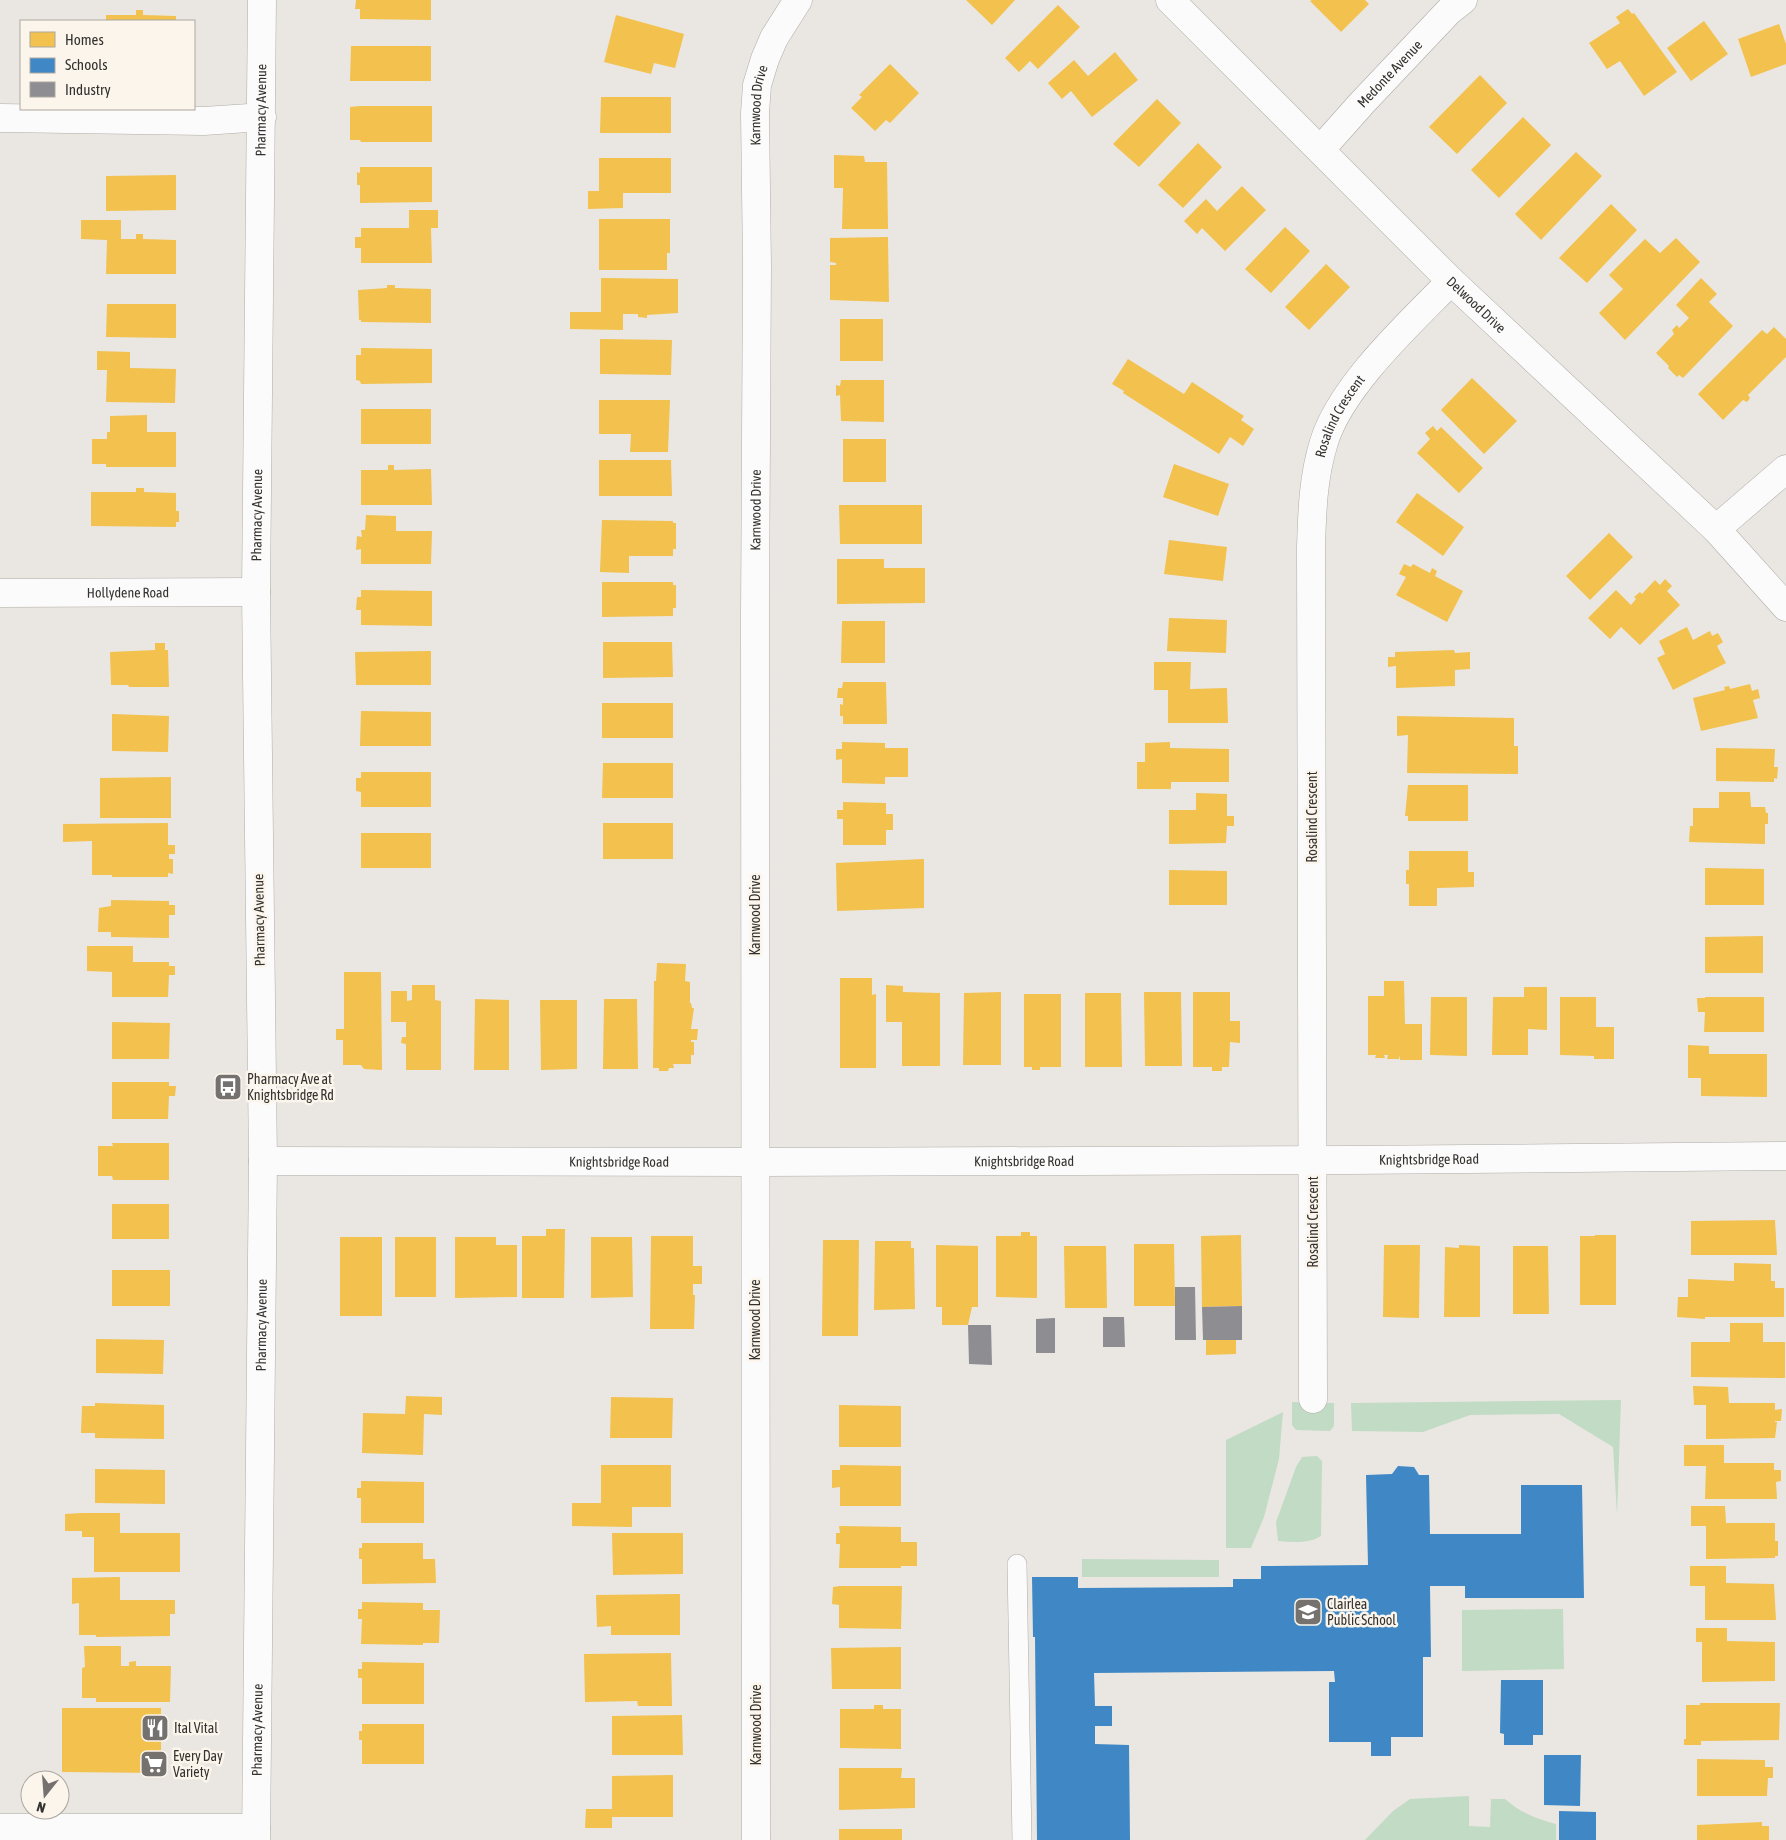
<svg xmlns="http://www.w3.org/2000/svg" width="1786" height="1840" viewBox="0 0 1786 1840" font-family="'Asap Condensed',sans-serif">
<style>
.green{fill:#c1dbc5}
.homes{fill:#f2c14e}
.schools{fill:#3f88c5}
.industry{fill:#8d8d92}
.lines{fill:none;stroke-linecap:round;stroke-linejoin:round}
.service-casing{stroke:#afada9;stroke-width:20}
.minor-casing{stroke:#afada9;stroke-width:29}
.tertiary-casing{stroke:#afada9;stroke-width:29}
.service{stroke:#fcfbfb;stroke-width:19}
.minor{stroke:#fcfbfb;stroke-width:28}
.tertiary{stroke:#fcfbfb;stroke-width:28}
.labels{text-anchor:middle;dominant-baseline:central;stroke-width:5;stroke-linejoin:round;paint-order:stroke}
.street-label{font-size:14px;fill:#34322f;stroke:#fbf5ec}
.poi-label{font-size:14px;fill:#34322f;stroke:#fbf5ec;text-anchor:start}
</style>
<rect width="100%" height="100%" fill="#eae7e2"/>
<path class="green" d="M1621,1400L1617,1515L1613,1447L1559,1414L1470,1415L1423,1432L1352,1431L1351,1403Z
M1292,1402L1334,1403V1426L1330,1431L1296,1430L1292,1425Z
M1283,1412L1279,1459L1264,1517L1251,1548H1226V1440Z
M1317,1456L1322,1461L1321,1536C1308,1544 1293,1542 1278,1541L1276,1522L1296,1467L1302,1457Z
M1082,1559L1219,1560V1577H1082Z
M1563,1609L1564,1669L1462,1671V1610Z
M1469,1796V1826L1490,1827L1491,1799H1505C1521,1813 1535,1818 1556,1824V1840H1365L1393,1811L1410,1799Z"/>
<path class="homes" d="M356,0H431V20L360,19V9H355Z
M966,0H1015L992,25Z
M1312,0H1365L1369,4L1341,32L1310,1Z
M1058,5L1080,27L1038,69L1030,61L1019,72L1005,58Z
M1628,9L1632,14L1634,13L1677,72L1644,96L1620,61L1607,69L1589,43L1620,23L1616,17Z
M136,10H143V15L176,16V21H106V15H136Z
M616,15L684,34L675,68L654,63L651,74L604,62Z
M1704,21L1728,54L1691,81L1667,48Z
M1779,24L1786,44V64L1751,77L1738,39Z
M351,46H431V81H350Z
M1115,52L1138,80L1092,117L1071,91L1062,99L1048,83L1074,60L1088,76Z
M890,64L919,93L890,123L886,120L875,131L851,108L862,97L859,95Z
M1480,75L1507,103L1457,154L1429,127Z
M601,97H671V133H600Z
M1157,99L1181,123L1139,167L1113,144Z
M360,106H432V142H361L360,140H350V107Z
M1523,117L1551,145L1499,198L1471,170Z
M1198,143L1222,167L1183,208L1158,185Z
M1576,152L1602,176L1541,240L1515,214Z
M834,155L864,156L865,162H887L888,229H842L843,188H834Z
M599,158H671V193H623V208L588,209V191H599Z
M360,167H432V202L360,203V185H357V172L360,173Z
M176,175V210L106,211V176Z
M1242,186L1266,210L1225,251L1202,228L1197,234L1184,221L1206,199L1217,211Z
M1611,204L1637,230L1587,283L1559,258Z
M409,210H438V228H431L432,263H361V248H355V237H361V228H409Z
M599,219H670V253H667V270H599Z
M81,220H121V239H136V234H143V239L176,240V274H106L107,240L81,239Z
M1285,227L1310,251L1271,293L1245,269Z
M888,237L889,302L830,300V265H836V263L830,262V238Z
M1676,238L1700,262L1625,340L1599,313L1623,289L1609,275L1645,239L1660,253Z
M1326,264L1350,287L1309,330L1285,307Z
M601,278L678,279V313L647,315V318L638,317V314H623V330L570,329V312H601Z
M1701,278L1717,294L1709,302L1733,326L1683,378L1679,375L1677,377L1668,368L1669,366L1656,353L1674,334L1672,330L1677,325L1679,328L1689,318L1676,305Z
M387,285H395V288L431,289V323L361,322V320H359L358,290L387,288Z
M107,304H176V338L106,337Z
M840,319H883V361H840Z
M1774,327L1786,339V357L1748,395L1750,398L1747,402L1743,400L1723,420L1698,394L1762,330L1767,334Z
M600,339L672,340L671,375L600,374Z
M361,348L432,349V383L361,384L360,381L356,380V355H361Z
M97,351L130,352V368L176,369L175,403L106,402L107,370H97Z
M1128,359L1184,394L1192,382L1244,416L1241,420L1254,429L1243,446L1230,437L1219,454L1123,393L1124,391L1112,384Z
M1472,378L1517,421L1484,454L1441,410Z
M841,380H884V422L841,421L840,395L836,396V385L840,386Z
M599,400H670L668,452H630L631,434H599Z
M361,409H431V444H361Z
M147,415V432H176V467H106V464H92V439H107V432H110V416Z
M1433,426L1437,431L1441,427L1483,468L1459,493L1417,453L1430,439L1425,433Z
M843,439H886V482H843Z
M599,460H671L672,496H599Z
M1174,464L1229,484L1218,516L1163,497Z
M388,465H394V470L431,469L432,505H361V470H388Z
M136,488H144V492L176,493V511H179V522H176V527L91,526V492H136Z
M1417,493L1464,527L1443,556L1396,522Z
M839,505H922V544H840Z
M366,515L396,516V531H432L431,564H361V549L356,550L357,536L362,537L361,530H365Z
M602,520L673,521V523H676V549H673V556H629V573L600,572Z
M1609,533L1633,557L1590,600L1566,576Z
M1169,540L1227,547L1223,581L1164,574Z
M837,559H884V568H925V603L837,604Z
M1404,564L1411,567L1413,564L1430,573L1432,568L1437,571L1435,576L1463,591L1447,622L1396,595L1406,577L1399,574Z
M1665,579L1672,586L1667,591L1680,605L1640,645L1621,627L1610,639L1588,618L1616,590L1631,605L1636,599L1634,597L1640,592L1642,594L1655,580L1660,585Z
M602,582H673V585H676V608H673V616L602,617Z
M361,590L432,591V626L361,625V610H356L357,597H361Z
M1169,618L1227,620L1226,653L1167,651Z
M842,621H885V663H841Z
M1687,627L1693,640L1710,631L1712,636L1718,633L1723,642L1717,646L1726,663L1673,690L1657,658L1665,654L1659,641Z
M603,642H672L673,677L603,678Z
M155,643H165V650H168L169,687H129L128,685H111L110,652L155,650Z
M1454,650L1455,653L1470,652V669L1455,670V686L1396,688V666L1388,667V657H1395V652Z
M431,651V685H356L355,652Z
M1154,662H1191L1190,689L1227,688L1228,723H1168V690H1154Z
M843,682H886L887,724H843V716H840V704L843,705V698H837L838,688H842Z
M1750,684L1752,691L1758,689L1760,698L1753,700L1758,718L1701,731L1693,698L1725,690L1724,687L1729,686L1730,689Z
M602,703H673V738H602Z
M361,711L431,712V746H360Z
M112,714L169,716L168,752L112,751Z
M1397,716L1514,718V746H1518V774L1407,773L1408,735L1397,736Z
M842,742L885,743V748H908V777H885V784L842,783V759L836,760V749H842Z
M1170,742V748L1229,749V782H1171V789H1137V762H1145V743Z
M1716,748L1775,749L1774,767H1778L1777,779L1774,778V782L1716,781Z
M603,763H673V798H602Z
M361,772H431V807H361V792L356,791V778H361Z
M171,777V818H100V778Z
M1408,785H1468V821H1408V816H1405Z
M1719,792H1750L1751,807H1765L1766,813H1768V824H1765V844L1689,842L1690,826H1693V808H1719Z
M1196,793L1227,794V816H1234V826H1227L1226,843L1169,844V810H1196Z
M843,802L886,803V814H893V830H886V845H843V819H837V810H843Z
M168,823V845H175V854H169V859H173V874L168,873V877H112V875H92V841L63,842V824Z
M603,823H673V859H603Z
M361,833H431V868H361Z
M1409,851H1468V872H1474V887L1437,888V906H1409V884H1406V870H1409Z
M924,859V908L837,911L836,863Z
M1705,868L1764,869V905H1705Z
M1169,870L1227,871V905H1169Z
M111,900L169,901V905H175V915H169V938L111,937V932H98L99,908L111,906Z
M1763,936V973H1705V937Z
M87,946H133V962H169V966H175V975H169L168,997H112V972L87,971Z
M657,963L686,964L685,981L690,982V1003H691L692,1008H694L691,1029H698L697,1040H691V1042H694V1055H691V1064H673L674,1068H669L668,1071H659V1068H653L654,981H656Z
M344,972H381L382,1070L364,1069L361,1065H343V1040H336V1029H344Z
M840,978H872V995L876,994V1068H840Z
M1384,981H1404L1405,1024H1422V1060H1400V1055L1399,1059H1387L1388,1055H1384L1385,1058H1375L1376,1055H1368V996H1384Z
M412,985H435V1000L441,1001V1070H406V1044L401,1043L402,1037H406V1022H391V991H407V1001L412,1000Z
M886,985L903,986V992L940,993V1066H902V1022H886Z
M1524,987H1547V1030L1528,1029V1055H1492L1493,997H1524Z
M1001,992V1065H963L964,993Z
M1144,992H1181L1182,1066H1145Z
M1193,992H1230V1021H1240V1043L1230,1042L1229,1067H1222V1071H1212V1067H1193Z
M1085,993H1121L1122,1067H1085Z
M1024,994H1061V1067H1040V1070H1032V1067H1024Z
M1431,997H1467V1056L1430,1055Z
M1560,997H1596V1027H1614V1059H1594V1056L1560,1055Z
M1705,997H1764V1032H1704L1705,1012H1698L1697,998H1705Z
M475,999L509,1000V1070H474Z
M604,999H637L638,1069H603Z
M540,1000H577V1069L541,1070Z
M112,1022L170,1023L169,1059H112Z
M1688,1045L1709,1046V1054H1767V1097L1701,1096V1078H1688Z
M112,1082H169V1086H176L175,1096H169L168,1119H112Z
M112,1143H169V1180H113L112,1176H98V1146H113Z
M112,1204H169V1239H112Z
M1775,1220L1777,1255H1691V1221Z
M546,1229H565L564,1298H522V1236H546Z
M1021,1232H1030V1236H1037V1298L996,1297V1236H1021Z
M1241,1235L1242,1306L1202,1307L1201,1236Z
M1595,1235H1616V1305H1580V1236H1595Z
M651,1236H693V1266H702V1284H693V1295H695L694,1329H650Z
M340,1237H382V1316H340Z
M395,1237H436V1297H395Z
M455,1237H496V1245H517V1297L455,1298Z
M591,1237H632L633,1297L591,1298Z
M823,1240H859L858,1336H822Z
M875,1241H911V1248H914L915,1309L874,1310Z
M1134,1244H1174L1175,1306H1134Z
M936,1245L978,1246V1307H972L968,1325H942V1307H936Z
M1384,1245H1420L1419,1318L1383,1317Z
M1459,1245L1480,1246V1317H1444L1445,1247L1459,1248Z
M1064,1246H1106L1107,1308H1065Z
M1513,1246H1548L1549,1314H1513Z
M1734,1263L1771,1264V1281H1775V1288H1784V1317H1705V1319L1677,1317L1678,1297H1688V1279L1734,1281Z
M112,1270H170V1306H112Z
M1730,1323H1763V1342H1785V1378L1691,1377V1342H1730Z
M96,1339L164,1340L163,1374L96,1373Z
M1206,1340H1236V1354L1206,1355Z
M1693,1386L1728,1387L1729,1403H1775V1410L1782,1409L1781,1421H1775V1422H1777L1775,1438L1706,1439V1405H1694Z
M406,1396L442,1397V1415L424,1414L423,1455L362,1453L363,1413L405,1414Z
M611,1397L673,1398L672,1438H610Z
M95,1403L164,1405V1439L95,1438V1433H81L82,1406H95Z
M839,1405L901,1406V1447H839Z
M1684,1445H1724V1463H1774V1470H1781V1481L1776,1482L1777,1499H1705L1706,1466H1684Z
M601,1465H671V1507H632V1527L572,1526V1503H601Z
M840,1465L901,1466V1506H840V1487L832,1488V1470H840Z
M95,1469L165,1470V1504L95,1503Z
M361,1481L424,1482V1523H361V1498H357V1488H361Z
M1691,1506H1725L1726,1523H1775V1541H1778V1556H1775V1558L1706,1559V1526H1691Z
M82,1513H120V1533H180V1572H94V1537H82V1531H65V1514Z
M839,1526L901,1527V1542H917V1566H901V1568H839L840,1544H836V1533H840Z
M612,1533H683V1574L613,1575Z
M362,1543H423V1559H435L436,1583L362,1584V1559H359V1548H362Z
M1690,1566H1726V1583L1774,1584L1776,1620H1705V1586H1690Z
M120,1577V1600H175V1614H170V1636L96,1637V1635H79V1603L72,1604V1578Z
M840,1586H902L901,1629L839,1628V1605L832,1604L833,1587Z
M680,1594V1635H611V1626L597,1627L596,1595Z
M362,1602L423,1603V1610H440L439,1643H423V1645L361,1644L362,1619H358V1609H362Z
M1696,1628H1727V1641L1775,1642V1681L1702,1682V1642H1696Z
M84,1646H121V1666H129V1662L136,1661V1666H171L170,1702H96V1698H82V1668L85,1667Z
M901,1647V1689H832L831,1648Z
M671,1653L672,1706H638L637,1701L585,1702L584,1654Z
M362,1662L424,1663V1704H362V1678H358V1669H362Z
M1700,1703H1780L1779,1740L1701,1741V1745H1684V1739H1686V1705H1700Z
M874,1705H883V1709H901V1749L840,1748V1709H874Z
M62,1708H161V1773L62,1772Z
M682,1715L683,1755H612V1716Z
M362,1724H424V1764H362V1740H359V1731H362Z
M1697,1759L1765,1760V1767H1773V1778H1768L1767,1796H1697Z
M839,1768H902L901,1778H915V1808L839,1810Z
M673,1775V1817H612V1828H585L586,1809H612V1776Z
M1762,1822V1826H1769V1840H1697V1825Z
M839,1829H902V1840H839Z"/>
<path class="schools" d="M1398,1466L1414,1467L1419,1475H1429L1430,1534H1521V1485H1582L1584,1598H1465V1586H1430L1431,1657H1423V1737H1391V1756H1371V1742H1329V1682H1335L1334,1671L1094,1673L1095,1706H1112V1726H1095V1744L1129,1745L1130,1840H1037L1035,1637H1033L1032,1577H1078V1588L1233,1587V1579H1261V1566L1368,1565L1366,1475L1392,1474Z
M1501,1680H1543V1735H1533V1745H1504V1734L1500,1733Z
M1544,1755H1581L1580,1806L1544,1805Z
M1559,1811L1596,1812V1840H1559Z"/>
<path class="industry" d="M1175,1287H1195L1196,1340H1175Z
M1242,1306V1340H1203L1202,1307Z
M1103,1317H1124L1125,1347H1103Z
M1055,1318V1353H1036V1319Z
M968,1325H991L992,1365L969,1364Z"/>
<g class="lines">
<defs>
<path id="service" d="M1017,1564L1022,1840"/>
<g id="minor">
<path id="s1" d="M1170,0L1451,281L1716,529L1786,607"/>
<path d="M0,118L204,121L262,117"/>
<path id="s2" d="M1321,149L1362,103L1449,11L1463,0"/>
<path d="M1716,529L1786,469"/>
<path id="s3" d="M0,593L256,592"/>
<path id="s4" d="M263,1161L757,1162L1350,1160L1786,1156"/>
<path id="s5" d="M1313,1399L1311,548C1312,512 1313,477 1324,442C1341,386 1410,323 1451,281"/>
<path d="M0,1828H256"/>
<path id="s6" d="M756,1840L755,615L757,265L755,113L757,85L765,59L774,38L798,0"/>
</g>
<g id="tertiary">
<path id="s7" d="M256,1840L263,1161L256,592L262,0"/>
</g>
</defs>
<use href="#service" class="service-casing"/>
<use href="#minor" class="minor-casing"/>
<use href="#tertiary" class="tertiary-casing"/>
<use href="#service" class="service"/>
<use href="#minor" class="minor"/>
<use href="#tertiary" class="tertiary"/>
</g>
<defs>
<symbol id="bus-square" viewBox="-11 -11 22 22"><rect x="-9" y="-9" width="18" height="18" rx="4" fill="#74716e" stroke="#fbf5ec"/><path d="M-5-6H5V4H4V6H2V4H-2V6H-4V4H-5ZM-3.5-4V0h7V-4ZM-3.5 1.2v1.5H-2V1.2ZM2 1.2v1.5H3.5V1.2Z" fill="#fff"/></symbol>
<symbol id="school-square" viewBox="-11 -11 22 22"><rect x="-9" y="-9" width="18" height="18" rx="4" fill="#74716e" stroke="#fbf5ec"/><path d="M0-5L7-2L0 1L-7-2ZM-4 1L0 2.5L4 1V4Q0 6-4 4Z" fill="#fff"/></symbol>
<symbol id="restaurant-square" viewBox="-11 -11 22 22"><rect x="-9" y="-9" width="18" height="18" rx="4" fill="#74716e" stroke="#fbf5ec"/><path d="M-5-6h1v4h1v-4h1v4h1v-4h1v5L-1.5 .5V6h-2V.5L-5-1ZM5-6V6H3V1.5H1.5Q1.5-4 5-6Z" fill="#fff"/></symbol>
<symbol id="supermarket-square" viewBox="-11 -11 22 22"><rect x="-9" y="-9" width="18" height="18" rx="4" fill="#74716e" stroke="#fbf5ec"/><path d="M-6-5.5h2.5l.6 2H6L4.5 2H-2.5L-4.4-4H-6ZM-1.5 3.2a1.3 1.3 0 1 0 .1 0ZM3 3.2a1.3 1.3 0 1 0 .1 0Z" fill="#fff"/></symbol>
</defs>
<g fill-rule="evenodd">
<use href="#bus-square" x="212" y="1071" width="32" height="32"/>
<use href="#school-square" x="1292" y="1596" width="32" height="32"/>
<use href="#restaurant-square" x="139" y="1712" width="32" height="32"/>
<use href="#supermarket-square" x="138" y="1748" width="32" height="32"/>
</g>
<g class="labels">
<g class="street-label">
<text stroke="none"><textPath href="#s2" startOffset="102">Medonte Avenue</textPath></text>
<text stroke="none"><textPath href="#s6" startOffset="1735">Karnwood Drive</textPath></text>
<text stroke="none"><textPath href="#s7" startOffset="1730">Pharmacy Avenue</textPath></text>
<text stroke="none"><textPath href="#s1" startOffset="432">Delwood Drive</textPath></text>
<text stroke="none"><textPath href="#s5" startOffset="988">Rosalind Crescent</textPath></text>
<text stroke="none"><textPath href="#s6" startOffset="1330">Karnwood Drive</textPath></text>
<text stroke="none"><textPath href="#s7" startOffset="1325">Pharmacy Avenue</textPath></text>
<text stroke="none"><textPath href="#s3" startOffset="128">Hollydene Road</textPath></text>
<text transform="translate(1312 817) rotate(-90)">Rosalind Crescent</text>
<text transform="translate(755 915) rotate(-90)">Karnwood Drive</text>
<text transform="translate(259 920) rotate(-91)">Pharmacy Avenue</text>
<text stroke="none"><textPath href="#s4" startOffset="1166">Knightsbridge Road</textPath></text>
<text stroke="none"><textPath href="#s4" startOffset="356">Knightsbridge Road</textPath></text>
<text stroke="none"><textPath href="#s4" startOffset="761">Knightsbridge Road</textPath></text>
<text transform="translate(1313 1222) rotate(-90)">Rosalind Crescent</text>
<text transform="translate(755 1320) rotate(-90)">Karnwood Drive</text>
<text stroke="none"><textPath href="#s7" startOffset="515">Pharmacy Avenue</textPath></text>
<text transform="translate(756 1725) rotate(-90)">Karnwood Drive</text>
<text stroke="none"><textPath href="#s7" startOffset="110">Pharmacy Avenue</textPath></text>
</g>
<g class="poi-label">
<text x="247" y="1079">Pharmacy Ave at<tspan x="247" dy="16">Knightsbridge Rd</tspan></text>
<text x="1327" y="1604">Clairlea<tspan x="1327" dy="16">Public School</tspan></text>
<text x="174" y="1728">Ital Vital</text>
<text x="173" y="1756">Every Day<tspan x="173" dy="16">Variety</tspan></text>
</g>
</g>
<rect x="20" y="20" width="175" height="90" fill="#fbf5ec" stroke="#aba7a0"/>
<rect x="30" y="32" width="25" height="15" fill="#f2c14e" stroke="#aba7a0"/>
<text x="65" y="45" font-size="15" fill="#34322f">Homes</text>
<rect x="30" y="58" width="25" height="15" fill="#3f88c5" stroke="#aba7a0"/>
<text x="65" y="70" font-size="15" fill="#34322f">Schools</text>
<rect x="30" y="82" width="25" height="15" fill="#8d8d92" stroke="#aba7a0"/>
<text x="65" y="95" font-size="15" fill="#34322f">Industry</text>
<g transform="translate(45 1795) rotate(197)"><circle r="24" fill="#fbf5ec" stroke="#aba7a0"/>
<path d="M0-4L9 19L0 12L-9 19Z" fill="#74716e"/>
<text y="-8" font-size="14" font-weight="bold" text-anchor="middle" fill="#34322f">N</text>
</g>
</svg>
